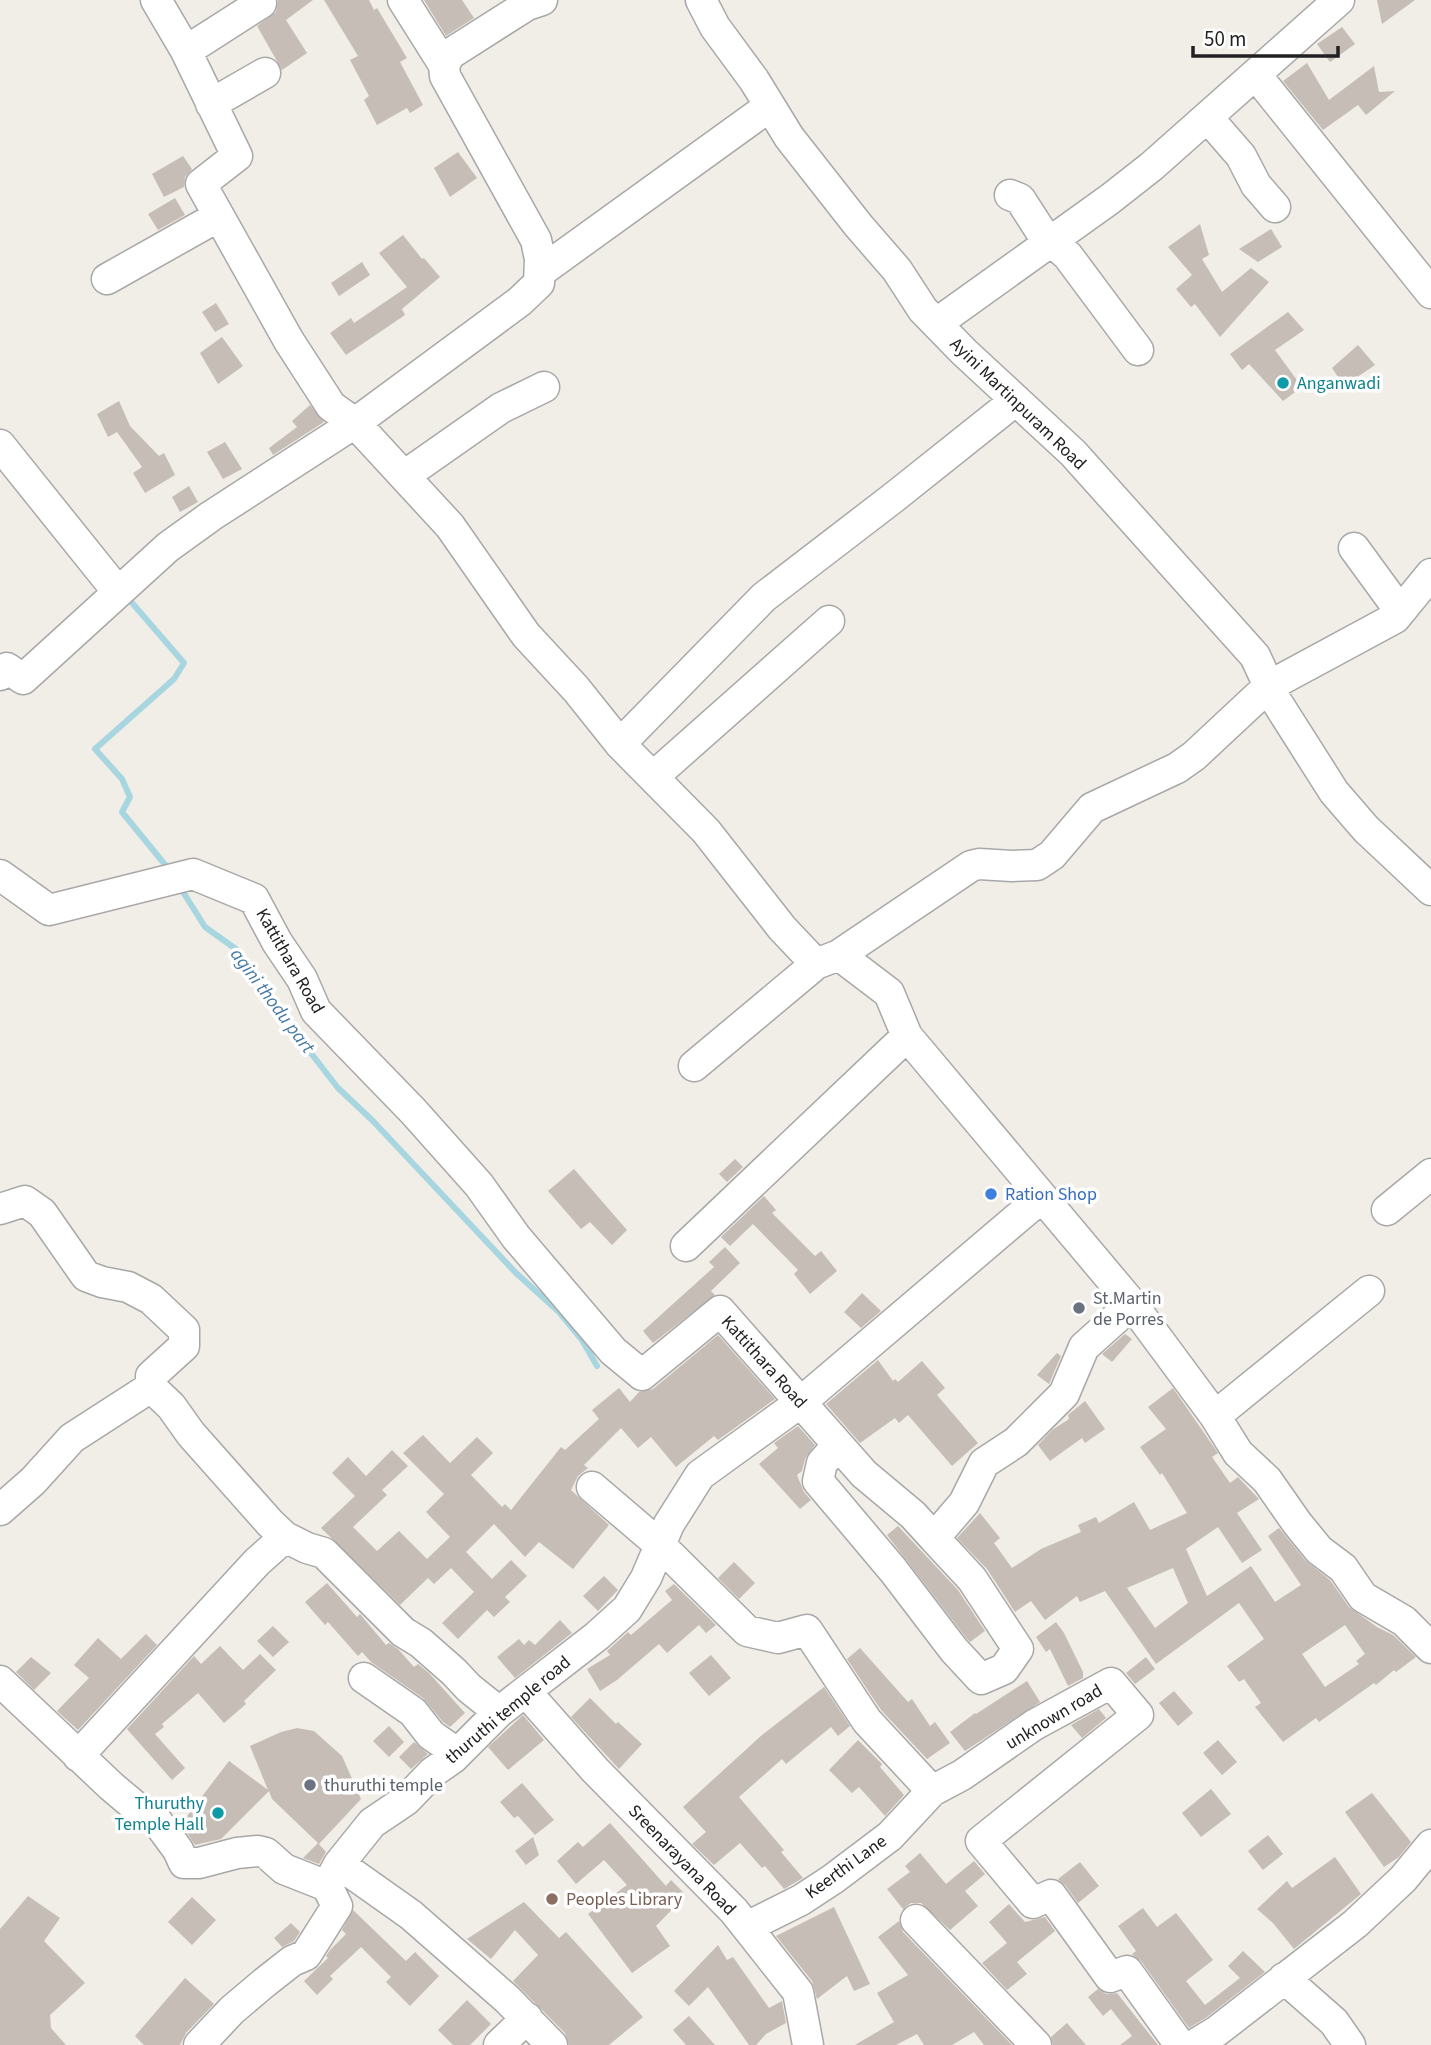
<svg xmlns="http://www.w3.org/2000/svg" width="1431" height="2045" viewBox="0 0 1431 2045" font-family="'Source Sans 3',sans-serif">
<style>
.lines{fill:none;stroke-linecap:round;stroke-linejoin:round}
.stream{stroke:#a7d6e0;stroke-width:6}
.building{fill:#c6bdb6;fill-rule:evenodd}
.minor-casing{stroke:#a8a8a8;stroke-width:33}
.minor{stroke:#fff;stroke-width:30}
.culture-dot{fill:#0f9aa8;stroke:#fff;stroke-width:2.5}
.shop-dot{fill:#3f7fe0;stroke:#fff;stroke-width:2.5}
.worship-dot{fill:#6b7280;stroke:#fff;stroke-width:2.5}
.education-dot{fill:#8d6e63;stroke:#fff;stroke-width:2.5}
.labels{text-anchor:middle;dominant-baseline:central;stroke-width:7;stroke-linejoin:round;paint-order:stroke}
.culture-label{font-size:18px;fill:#0d838f;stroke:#fff;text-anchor:start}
.street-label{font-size:18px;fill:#212121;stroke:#fff}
.shop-label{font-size:18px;fill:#366cbe;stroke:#fff;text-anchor:start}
.worship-label{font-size:18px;fill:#5b616d;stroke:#fff;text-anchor:start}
.education-label{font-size:18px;fill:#785e54;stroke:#fff;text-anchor:start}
.water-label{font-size:19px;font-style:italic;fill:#4378a4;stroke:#fff}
</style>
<rect width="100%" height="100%" fill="#f1ede7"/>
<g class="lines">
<path class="stream" d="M127,597L184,663L174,679L95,749L122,779L130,797L122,812L171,872
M180,887L205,927L236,949L262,990L338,1088L372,1120L516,1273L559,1312L582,1340L597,1366"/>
</g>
<path class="building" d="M278,0H313L286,20L307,53L282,70L257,26L276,12Z
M324,0H369L374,10L377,8L407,58L400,62L423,105L410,113L407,108L377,125L364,100L369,96L350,60L358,56Z
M424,0H462L474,18L446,36Z
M1377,0H1415L1382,24Z
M1342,27L1355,44L1330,62L1317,44Z
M1307,63L1329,100L1374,66L1379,92L1395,91L1366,115L1358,105L1323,130L1283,81Z
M458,152L477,178L450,197L434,168Z
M183,156L192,169L185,177L184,187L164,197L152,174Z
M175,198L185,215L158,230L148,214Z
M1200,224L1209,255L1202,259L1222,292L1251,268L1269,282L1220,337L1195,304L1191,307L1176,289L1192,275L1168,247Z
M1271,229L1282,247L1258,262L1239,249Z
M403,235L422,259L424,258L440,277L402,309L405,315L346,355L330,333L351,318L354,323L407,287L379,253Z
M362,262L370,275L339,296L331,283Z
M216,303L229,324L215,332L202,312Z
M1288,312L1304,330L1275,350L1302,387L1283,401L1249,364L1242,370L1230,354Z
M222,337L243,366L218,384L200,353Z
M1358,345L1375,365L1344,386L1332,368Z
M119,401L130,426L159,456L164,453L175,475L145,493L133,473L142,467L117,432L108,437L97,414Z
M310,405L324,422L273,455L269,448L297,427L292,421Z
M225,442L242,469L223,479L207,452Z
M189,486L198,502L180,512L172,497Z
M735,1159L743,1167L727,1182L719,1174Z
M574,1169L627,1230L612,1245L590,1222L581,1229L548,1191Z
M764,1196L776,1210L772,1213L815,1256L821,1251L837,1271L810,1294L794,1274L798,1270L753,1224L730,1246L721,1237Z
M725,1247L740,1263L711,1291L715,1295L653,1343L643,1331L714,1267L709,1262Z
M862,1293L881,1311L861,1328L844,1312Z
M1125,1334L1132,1339L1112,1362L1102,1354Z
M718,1335L775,1399L718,1440L714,1436L676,1467L651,1437L638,1448L621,1428L584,1465L588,1468L578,1476L571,1490L609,1525L573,1569L539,1542L525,1557L494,1524L466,1552L492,1579L511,1560L527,1576L505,1597L510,1602L494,1617L487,1610L458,1639L442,1623L474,1592L451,1568L434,1584L428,1578L400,1605L321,1528L355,1496L332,1473L348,1457L366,1476L392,1450L408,1466L382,1490L387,1495L353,1527L377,1551L399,1531L427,1559L450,1537L426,1512L444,1494L403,1453L423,1435L450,1463L477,1437L493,1453L471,1475L502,1507L505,1504L511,1510L561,1447L565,1450L599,1419L592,1410L619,1388L630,1402L639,1392L653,1389Z
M1057,1353L1061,1356L1049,1384L1037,1375Z
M878,1360L893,1381L895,1379L898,1382L922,1361L945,1388L937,1395L978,1443L952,1466L908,1415L899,1423L895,1418L860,1443L826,1404Z
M1173,1388L1218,1453L1212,1457L1230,1483L1238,1477L1259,1499L1237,1513L1262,1550L1242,1563L1218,1527L1186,1549L1207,1596L1251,1566L1275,1602L1301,1585L1268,1536L1279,1528L1306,1561L1330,1580L1349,1607L1377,1627L1393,1635L1416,1657L1396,1672L1394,1670L1376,1685L1374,1683L1319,1722L1316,1718L1283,1742L1255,1707L1261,1703L1244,1679L1239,1682L1227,1666L1264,1639L1239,1603L1156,1664L1105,1591L1080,1602L1077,1596L1045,1620L1031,1601L1015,1612L987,1569L957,1538L980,1513L1000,1538L994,1543L1012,1568L1041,1549L1081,1532L1078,1525L1096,1517L1099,1523L1134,1502L1150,1530L1187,1513L1162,1473L1160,1475L1140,1447L1166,1429L1148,1407ZM1173,1568L1188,1603L1155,1628L1127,1588ZM1345,1625L1365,1654L1356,1661L1359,1664L1325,1687L1302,1654Z
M1085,1401L1105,1429L1085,1443L1082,1438L1050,1461L1038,1445L1052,1430L1069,1419L1068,1415Z
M798,1426L815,1445L805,1459L802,1471L797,1475L804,1492L811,1500L800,1509L759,1464L778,1448L774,1443Z
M898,1526L958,1590L985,1631L970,1642L967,1639L887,1535Z
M734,1562L755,1583L739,1599L718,1578Z
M604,1576L618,1590L598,1611L583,1596Z
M327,1583L357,1617L360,1614L386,1645L389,1643L398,1649L414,1667L418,1664L429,1673L465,1713L450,1727L443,1722L423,1698L371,1662L362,1652L358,1656L328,1622L325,1625L305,1602Z
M674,1584L716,1625L706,1633L699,1625L667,1653L659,1644L617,1680L600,1691L587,1669L610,1655L607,1651L628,1632L631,1635L672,1600L665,1591Z
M560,1620L572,1633L515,1678L497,1657L519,1639L524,1645L529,1640L535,1645Z
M1056,1622L1064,1633L1083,1672V1678L1068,1686L1050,1649L1046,1652L1036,1637Z
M273,1626L289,1642L273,1657L257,1641Z
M146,1634L157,1645L78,1730L57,1711L89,1678L74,1665L98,1638L121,1659Z
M220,1646L243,1670L260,1654L276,1670L244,1701L246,1704L224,1723L198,1693L162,1724L164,1727L155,1734L185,1768L172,1780L127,1729L194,1656L201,1664Z
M860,1648L908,1702L912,1699L930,1726L935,1722L950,1743L927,1759L881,1710L847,1659Z
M711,1655L731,1678L709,1696L689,1673Z
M31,1657L51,1673L34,1690L16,1672Z
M1146,1657L1155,1669L1135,1684L1126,1673Z
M1027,1681L1040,1702L965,1751L950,1732L975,1713L976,1714Z
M824,1687L850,1726L838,1736L831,1727L786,1764L782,1759L739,1797L784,1850L781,1852L803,1878L784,1889L765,1866L762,1868L740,1843L714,1865L692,1844L706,1832L683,1807L762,1735Z
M1174,1691L1193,1713L1178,1726L1159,1703Z
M590,1698L616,1724L618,1722L642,1744L619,1769L571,1717Z
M1099,1709L1106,1718L1082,1738L1071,1725Z
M523,1715L544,1740L508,1770L488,1747Z
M389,1726L404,1742L389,1757L373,1741Z
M297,1728L314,1731L342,1756L361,1799L319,1844L272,1799L269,1791L221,1839L195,1845L181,1824L229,1761L268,1790L250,1746L281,1732Z
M858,1740L882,1764L880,1767L904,1795L885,1816L859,1787L852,1793L829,1770Z
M1218,1740L1237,1762L1222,1775L1203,1753Z
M414,1742L428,1754L411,1769L399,1757Z
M522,1783L554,1820L535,1835L518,1816L514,1818L500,1802Z
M1211,1789L1231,1814L1201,1837L1182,1813Z
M1372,1793L1411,1842L1399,1857L1384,1867L1345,1812Z
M610,1823L666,1886L671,1880L686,1895L656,1926L670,1946L632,1973L588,1914L627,1885L604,1860L576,1884L557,1861L578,1842L583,1847Z
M1268,1835L1283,1854L1263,1870L1248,1851Z
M533,1837L539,1855L526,1865L515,1851Z
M318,1843L326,1852L319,1864L303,1858Z
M920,1853L946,1884L974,1861L985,1874L965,1891L978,1906L950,1930L921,1903H911L903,1909L887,1889L910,1872L905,1866Z
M1335,1857L1361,1894L1294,1949L1273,1923L1257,1909L1287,1881L1292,1888Z
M1080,1862L1099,1886L1078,1903L1065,1885L1058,1879Z
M28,1896L60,1918L44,1941L85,1983L50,2015L51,2028L66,2045H0V1929Z
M192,1897L216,1920L192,1945L168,1922Z
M524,1902L559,1938L566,1932L643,2017L609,2045H569L565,2033L513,1981L538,1955L515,1930L491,1959L467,1939Z
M1009,1904L1025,1922L1045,1917L1055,1931L1017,1962L1027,1974L1007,1990L982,1963L1007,1943L989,1922Z
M834,1907L870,1984L854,1991L847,1976L817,1999L812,1981L776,1936Z
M1143,1908L1157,1927L1176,1913L1213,1960L1186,1981L1205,2005L1240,1978L1228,1966L1243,1951L1265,1972L1207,2017L1189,2028L1141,1961L1132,1954L1136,1951L1118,1926Z
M353,1910L406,1961L415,1952L439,1976L410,2006L386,1982L391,1977L361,1947L330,1976L333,1979L317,1995L304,1981L328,1958L326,1956L330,1950L346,1934L342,1930Z
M899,1921L903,1932L1012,2045H984L974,2032L952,2045H924L917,2034L896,2045H855L894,2022L877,1993L908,1975L878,1937Z
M291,1923L300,1932L294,1941L282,1947L274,1938Z
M718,1945L727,1960L733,1957L769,2008L782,2001L786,2023L766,2034L756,2045H749L708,1987L689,2006L674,1991Z
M185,1978L214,2004L186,2033L180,2045H144L135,2036Z
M1098,1989L1106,1994L1117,1993L1158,2045H1120L1132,2036L1111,2009L1103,2016L1088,1997Z
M467,2000L491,2024L470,2045H453L438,2030Z
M689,2016L715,2045H686L673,2030Z
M1067,2023L1086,2045H1053L1051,2037Z"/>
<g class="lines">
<defs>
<path id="minor" d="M156,0L186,51L237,156L201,184L289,341L331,406L355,423L450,526L526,635L576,689L620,744L706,831L782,928L816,964L839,955L889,993L907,1036L1132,1304
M403,0L444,65
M701,0L715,27L754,80L789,137L858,225L897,270L923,310L964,352L1073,453L1255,656L1275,699L1334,792L1366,829L1431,890
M186,51L261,3
M1256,75L1431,293
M211,104L265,73
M1208,118L1241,156L1256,185L1275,207
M1010,195L1020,199L1040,230L1068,256L1138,350
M540,272L770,106
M107,279L219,216
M937,323L1110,199L1152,166L1339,0
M0,445L118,592
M404,476L501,408L544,387
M1354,548L1400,611
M0,675L7,668L23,679L168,547L211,516L355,423L519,302L539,283L540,259L536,240L445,76L444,65L450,54L527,5L542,0
M620,744L764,597L893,498L1016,400
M653,777L829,621
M0,875L49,910L193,874L254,899L277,942L302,979L316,1011L413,1111L479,1185L516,1237L613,1351L642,1375L720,1311L864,1474L913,1515L934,1538L964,1503L984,1463L1016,1442L1064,1394L1084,1347L1132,1304L1215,1416L1238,1453L1267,1480L1297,1523L1319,1550L1343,1568L1363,1597L1404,1621L1431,1648
M839,955L971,866L979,864L1012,866L1037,865L1052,855L1092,808L1177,768L1194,756L1269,686L1395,618L1431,574
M694,1066L816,964
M0,1209L25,1201L42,1213L86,1276L102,1282L128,1287L151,1299L184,1330V1346L151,1376V1387L171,1406L191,1434L270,1523L285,1537L307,1548L324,1553L403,1632L421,1643L454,1672L469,1688L499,1712
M1387,1210L1431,1174
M686,1246L907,1036
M1215,1416L1369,1291
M837,1446L822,1463L818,1481L893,1570L954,1650L981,1679L1004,1669L1018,1649L972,1579L934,1538
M592,1487L660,1545L747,1631L778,1638L807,1630L867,1721L932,1791
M0,1510L33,1481L72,1438L151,1387
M364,1678L413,1712L431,1735L457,1753
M0,1681L111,1786L136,1807L156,1820L178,1850L184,1863H199L237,1853L258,1851L266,1853L284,1869L327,1886
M526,1692L595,1770L734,1911L798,1992L808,2045
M78,1756L257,1562L285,1537
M339,1864L411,1915L507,1999L552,2045
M916,1920L1036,2045
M747,1927L801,1900L833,1879L890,1836L932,1791L962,1775L1034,1725L1111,1683L1138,1715L981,1841L1033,1903L1051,1895L1110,1977L1127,1971L1180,2045
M1284,1978L1334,2022L1350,2045
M199,2045L232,2010L264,1983L292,1961L306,1955L337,1906L327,1886L339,1864L372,1823L406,1800L433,1772L453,1758L499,1712L597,1636L627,1609L646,1578L669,1524L700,1475L801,1402L1042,1197
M499,2045L527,2018
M1194,2045L1217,2031L1355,1924L1403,1879L1431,1845"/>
</defs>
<use href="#minor" class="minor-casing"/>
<use href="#minor" class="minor"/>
</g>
<g class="culture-dot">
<circle cx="1283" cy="383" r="7"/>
<circle cx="218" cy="1813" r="7"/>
</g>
<circle class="shop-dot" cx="991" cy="1194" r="7"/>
<g class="worship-dot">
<circle cx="1079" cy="1308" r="7"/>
<circle cx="310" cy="1785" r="7"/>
</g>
<circle class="education-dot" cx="552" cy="1899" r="7"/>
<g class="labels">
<g class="culture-label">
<text x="1297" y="383">Anganwadi</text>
<text x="204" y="1803" text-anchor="end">Thuruthy<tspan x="204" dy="21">Temple Hall</tspan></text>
</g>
<g class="street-label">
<text transform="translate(1018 404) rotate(44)">Ayini Martinpuram Road</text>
<text transform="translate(290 961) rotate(60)">Kattithara Road</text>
<text transform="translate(764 1362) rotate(48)">Kattithara Road</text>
<text transform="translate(508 1710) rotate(-40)">thuruthi temple road</text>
<text transform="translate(1054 1717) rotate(-31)">unknown road</text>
<text transform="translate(682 1860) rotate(46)">Sreenarayana Road</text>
<text transform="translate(846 1867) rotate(-36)">Keerthi Lane</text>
</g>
<g class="shop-label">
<text x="1005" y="1194">Ration Shop</text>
</g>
<g class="worship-label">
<text x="1093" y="1298">St.Martin<tspan x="1093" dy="21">de Porres</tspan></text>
<text x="324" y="1785">thuruthi temple</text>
</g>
<g class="education-label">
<text x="566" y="1899">Peoples Library</text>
</g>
<g class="water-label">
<text transform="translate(272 1001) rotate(53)">agini thodu part</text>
</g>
</g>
<path d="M1193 46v10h145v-10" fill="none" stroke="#212121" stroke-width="3.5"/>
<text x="1204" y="46" font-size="21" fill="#212121" stroke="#ffffff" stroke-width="5" paint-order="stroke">50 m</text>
</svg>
